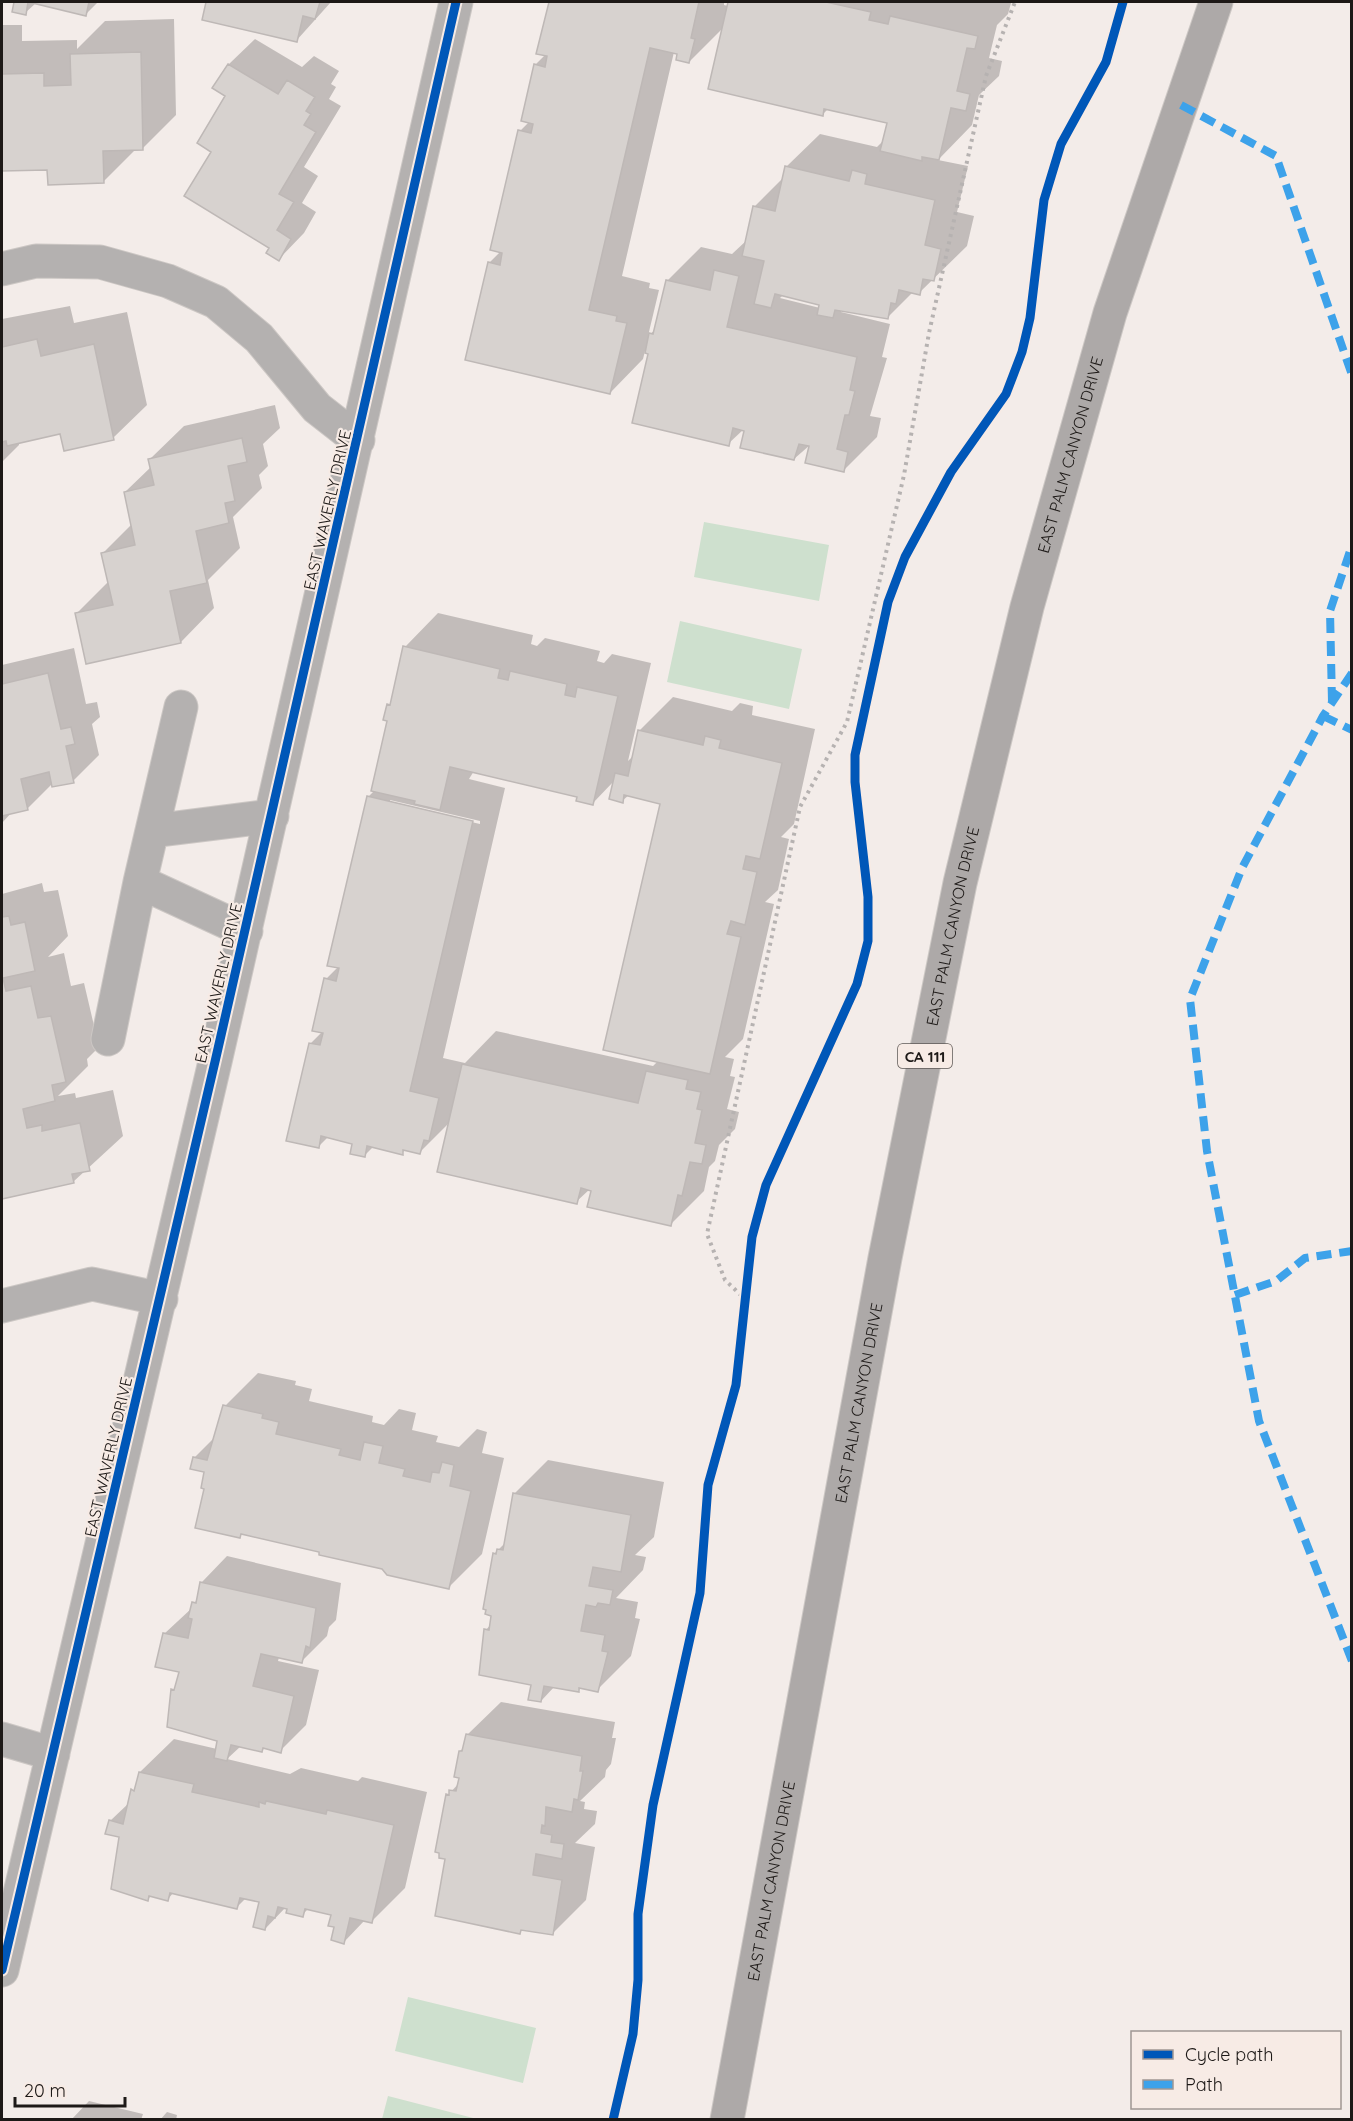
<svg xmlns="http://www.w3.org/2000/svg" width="1353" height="2121" viewBox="0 0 1353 2121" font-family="Quicksand,sans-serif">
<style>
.green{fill:#cee0ce}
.shadow{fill:#0003;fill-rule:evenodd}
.building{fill:#d7d2cf;stroke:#beb8b6;stroke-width:1.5}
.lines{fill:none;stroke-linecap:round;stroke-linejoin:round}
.minor-casing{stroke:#ccc7c4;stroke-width:35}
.major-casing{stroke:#ccc7c4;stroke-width:35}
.path{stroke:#b6b2b1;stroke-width:4;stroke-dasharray:3 4.5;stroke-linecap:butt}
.minor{stroke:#b4b1b0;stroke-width:33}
.major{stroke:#ada9a8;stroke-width:33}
.quiet{stroke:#3da2ea;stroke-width:8;stroke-dasharray:15 8;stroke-linecap:butt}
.cycleway-casing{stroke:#f7ebe5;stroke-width:13}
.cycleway{stroke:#0057b8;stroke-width:9}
.labels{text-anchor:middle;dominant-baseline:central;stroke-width:4.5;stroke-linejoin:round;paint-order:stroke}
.shield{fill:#f7ebe5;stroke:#5e5855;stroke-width:1.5}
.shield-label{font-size:15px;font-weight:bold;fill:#1d1917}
.street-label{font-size:16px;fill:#1d1917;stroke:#f7ebe5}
</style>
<rect width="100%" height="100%" fill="#f3ece9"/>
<path class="green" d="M704,522L829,545L819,601L694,577Z
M680,621L802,649L789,709L667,682Z
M408,1997L536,2028L523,2083L395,2051Z
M388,2096L477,2119H382Z"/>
<path class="shadow" d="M16,2H98L86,14L36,3L25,13L14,11Z
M208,2H331L296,41L204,19Z
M550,2H724V5L728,6L729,2L1011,3L1008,14L997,25L989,58L1002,61L999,76L979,95L972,125L938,160L968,166L957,212L974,216L967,246L919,293L913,292L887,318L841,310V312L890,324L882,357L887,358L870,416L881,418L877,437L843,471L810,445L794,459L744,429L728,444L650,353L645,351L643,359L610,393L489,263L501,251L520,131L529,122L535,65L546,54L538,53ZM724,27L823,114L829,108L889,122L885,139L877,147L820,134L786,167L784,177L754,207L747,240L732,254L701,247L667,281L656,329L648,336L659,290L649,288L650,283L622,276L674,52L689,62ZM783,295L821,303L820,308L780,298Z
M174,19L176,115L142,149H136L103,182L49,169L2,170V25H22V41L77,40V49L105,21Z
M255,39L302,67L314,56L339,71L331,84L336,87L329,99L341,106L304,167L318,176L302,203L316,212L304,233L279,259L213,151L227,96L229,64Z
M70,306L74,323L127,312L147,405L113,438L61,432L19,442V445L2,462V319Z
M275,405L280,428L263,444L268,466L259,475L262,488L233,517L240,548L208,580L214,608L181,642L77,613L109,581L103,553L132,524L125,492L152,466L150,459L184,426Z
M438,613L533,635L531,644L537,646L545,638L600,651L597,661L604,663L612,654L651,663L628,761L634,755L640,730L673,697L732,711L740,703L753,706L752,715L815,729L794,824L781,837L789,839L778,890L765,902L774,904L743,1039L725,1057L734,1059L730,1076L735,1077L727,1109L739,1112L735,1129L719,1145L715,1161L709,1167L704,1191L670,1225L590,1189L576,1202L450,1122L420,1152L406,1149L402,1153L374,1146L364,1156L354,1142L329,1136L318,1147L310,1044L322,1032L326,979L338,967L368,797L375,790L389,720V705L393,701L405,647ZM474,771L578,796L593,803L614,781L622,801L629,795L662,803L658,1061L653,1066L496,1031L465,1063L443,1058L505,788L469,779ZM390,800L480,821V824L390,803Z
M74,648L86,704L97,702L100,717L92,724L99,755L73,781L53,783L27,809L12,812L2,823V665Z
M42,883L44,892L58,890L68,936L48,957L64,953L71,986L84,983L99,1047L87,1059L88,1066L58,1096L75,1093L76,1098L113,1090L123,1136L73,1182L2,1198V894Z
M258,1373L296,1381L295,1385L312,1389L309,1401L373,1416L372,1422L384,1425L399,1409L416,1413L412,1430L438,1436L436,1442L459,1447L477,1429L487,1432L482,1453L504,1458L482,1554L448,1588L321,1550L243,1533L240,1536L206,1488V1471L194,1458L216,1436L225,1406Z
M548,1460L664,1482L654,1537L635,1555L646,1557L643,1570L616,1598L638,1602L635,1618L640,1619L631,1656L597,1690L582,1687L578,1691L555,1686L541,1701L533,1684L486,1630L491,1624L494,1554L506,1542L514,1494Z
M227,1556L341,1583L336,1620L329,1627L327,1636L301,1662L279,1657L278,1661L319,1670L306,1725L280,1751L265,1747L262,1751L241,1746L227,1759L290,1774L301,1768L358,1781L362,1777L427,1792L405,1888L371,1922L365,1920L344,1942L333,1913L309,1908L302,1915L286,1907L265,1929L260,1901L246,1898L237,1907L174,1892L168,1899L152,1895L148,1899L121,1836L110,1821L130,1802L140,1772L174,1739L217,1749L219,1740L173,1690L177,1685L181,1671L164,1634L192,1608L198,1597L202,1582Z
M501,1702L615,1722L612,1738H616L611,1764L606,1770L605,1777L580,1801L585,1802L584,1809L597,1811L595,1824L575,1843L595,1847L586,1900L552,1934L523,1929L519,1932L447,1858L448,1795L460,1782V1751L465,1747L467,1735Z
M89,2101L143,2114L141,2120H71Z
M167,2112L177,2115L176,2120H160Z"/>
<path class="building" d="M14,2H89L86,16L28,2L26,15L12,12Z
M206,2H320L315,19L303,16L297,42L202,20Z
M549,2H699L691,38L695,39L689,63L676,60L677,54L650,48L589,310L617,316L616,321L627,323L610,394L465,360L488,262L500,265L502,253L490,250L518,130L531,133L533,124L521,121L534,64L545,67L547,56L536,54Z
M728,2H826L871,12L869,20L888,24L890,16L978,36L975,49L967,48L957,91L970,94L966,111L951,108L939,160L922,157V161L880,151L887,123L824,109L823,116L708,89Z
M141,52L143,150L103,151L104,183L48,185L47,170L2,171V74L44,73V86L71,85L70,54Z
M228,64L278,94L287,80L315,97L306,111L311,114L304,125L316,132L279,194L294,202L277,230L291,239L279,261L266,253L269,248L184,196L211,152L197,143L225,96L212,88Z
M785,166L849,181L852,170L867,174L865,184L935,200L925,245L941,249L934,281L923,279L920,295L899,290L896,304L891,303L888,319L835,310L833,318L817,315L819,305L775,294L771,308L754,304L764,261L742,256L753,206L775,211Z
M714,270L739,276L727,327L857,357L850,390L855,391L849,415H845L837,449L848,452L844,472L805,463L809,446L799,444L794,460L740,448L744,431L733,428L729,446L632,423L648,354L645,353L649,333L653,334L666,280L710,290Z
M37,339L41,356L94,344L114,440L64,451L60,434L7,446L6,441L2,442V347Z
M242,438L247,462L228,466L235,501L225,503L229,523L196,531L207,583L170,591L181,643L86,664L75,613L113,605L101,553L135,545L124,492L154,485L148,459Z
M403,646L500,669L498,678L508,680L510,671L567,684L565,695L575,697L577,687L618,696L593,805L576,801L577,797L450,767L440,810L414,804L415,801L371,791L387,721L383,720L387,704L390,705Z
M48,673L61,729L71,727L75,744L66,746L74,783L52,787L49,772L21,779L28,810L2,816V684Z
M638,730L703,745L705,736L721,740L719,748L782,763L760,859L746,856L743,869L757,872L745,925L731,921L727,934L741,937L710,1074L603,1050L660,804L624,795L623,803L609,799L615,773L628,776Z
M367,796L473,821L410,1091L439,1098L429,1141L424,1140L420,1154L403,1150V1155L367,1146L365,1157L350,1154L352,1144L321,1136L319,1148L286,1141L309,1043L320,1045L323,1033L312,1031L324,978L336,981L339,968L327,966Z
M9,916L11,925L25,922L35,971L3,978L6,991L31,986L38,1018L51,1016L66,1082L52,1085L55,1101L23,1109L27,1128L42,1125V1131L80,1123L90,1171L72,1174L74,1183L2,1199V917Z
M462,1064L638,1103L646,1071L688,1080L686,1089L701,1092L697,1109L702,1110L695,1143L706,1145L702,1164L690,1162L682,1196L678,1195L671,1226L587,1207L591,1191L581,1188L577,1204L437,1172Z
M223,1405L263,1414L262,1418L279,1422L276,1434L341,1449L339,1455L360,1460L364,1442L383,1446L379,1463L405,1469L403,1476L430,1482L432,1472L439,1473L442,1462L454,1465L450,1486L471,1491L449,1589L387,1575L382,1569L319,1555V1552L241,1534L240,1538L195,1528L204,1489L201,1488L204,1472L190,1469L193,1457L207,1460Z
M513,1493L631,1515L621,1572L593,1567L589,1586L613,1590L610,1605L598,1603L596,1607L586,1605L581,1631L605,1635L602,1651L608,1652L598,1692L579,1688V1692L544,1686L541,1702L528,1700L531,1685L479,1675L484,1629L489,1630L491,1616L485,1614L486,1610L483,1609L493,1553L496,1554L497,1549L503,1550Z
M200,1582L316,1608L310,1648L306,1646L302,1663L261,1654L253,1686L294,1696L281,1753L263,1748L262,1752L231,1745L227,1761L214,1758L217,1741L167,1727L171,1689L174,1690L179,1672L155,1667L163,1633L188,1638L192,1619L188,1618L192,1602L196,1603Z
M466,1734L582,1756L580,1771H583L578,1800L574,1799L572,1812L546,1807L545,1826L542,1825L541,1833L552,1835L551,1842L564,1844L562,1859L536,1854L533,1875L562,1880L553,1935L521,1930L520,1934L435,1916L445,1859L439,1858V1853L435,1852L446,1794L449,1795V1790L456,1791L459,1778L454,1777L459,1751H462Z
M139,1772L194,1784L192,1792L259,1807V1802L265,1804L266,1801L326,1814L327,1810L394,1825L372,1923L350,1918L344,1944L331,1940L334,1927L328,1926L331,1915L305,1909L303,1917L286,1913L287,1909L278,1907L275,1918L268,1916L265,1930L253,1927L259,1902L240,1898L237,1909L170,1893L168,1901L149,1896L148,1901L111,1889L119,1837L105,1834L109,1820L123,1824L131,1789L134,1791Z"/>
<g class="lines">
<defs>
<path id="minor" d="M2,269L36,261L100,262L168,281L216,302L259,338L317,408L358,440
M152,831L272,816
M140,882L246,931
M108,1039L140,882L181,707
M2,1306L92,1284L161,1299
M2,1739L53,1754
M2,1970C157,1315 310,659 456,2"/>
<g id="major">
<path id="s1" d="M727,2120L885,1258L960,883L1027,607L1110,313L1216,2"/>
</g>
</defs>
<use href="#minor" class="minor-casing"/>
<use href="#major" class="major-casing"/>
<path class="path" d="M747,1301L725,1280L707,1234L800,807L847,722L904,475L929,333L986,76L1015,2"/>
<use href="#minor" class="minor"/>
<use href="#major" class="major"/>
<path class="quiet" d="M1181,105L1276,156L1352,375
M1352,673L1323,716L1242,868L1190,999L1207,1151L1259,1421L1352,1661
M1332,702L1330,611L1352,545
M1323,716L1352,730
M1235,1295L1276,1281L1305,1258L1352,1251"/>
<defs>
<path id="cycleway" d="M2,1970C157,1315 310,659 456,2
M613,2120L633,2034L638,1980V1914L653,1805L700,1593L708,1485L736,1385L752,1237L766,1185L857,984L868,941V897L855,782V755L888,602L905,557L951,472L1006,394L1022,352L1030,318L1044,200L1061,144L1106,62L1123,2"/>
</defs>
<use href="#cycleway" class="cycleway-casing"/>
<use href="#cycleway" class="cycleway"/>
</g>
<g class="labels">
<rect class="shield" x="898" y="1044" width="54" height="24" rx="4.5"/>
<g class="shield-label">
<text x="925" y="1056">CA 111</text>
</g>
<g class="street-label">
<text stroke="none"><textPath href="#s1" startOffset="1701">EAST PALM CANYON DRIVE</textPath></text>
<text transform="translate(327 510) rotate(-77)">EAST WAVERLY DRIVE</text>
<text stroke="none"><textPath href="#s1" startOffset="1215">EAST PALM CANYON DRIVE</textPath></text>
<text transform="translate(218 983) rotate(-77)">EAST WAVERLY DRIVE</text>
<text stroke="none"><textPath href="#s1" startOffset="729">EAST PALM CANYON DRIVE</textPath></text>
<text transform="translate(108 1457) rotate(-77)">EAST WAVERLY DRIVE</text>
<text stroke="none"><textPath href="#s1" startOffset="243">EAST PALM CANYON DRIVE</textPath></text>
</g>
</g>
<rect width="1353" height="2121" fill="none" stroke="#1d1917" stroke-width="6"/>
<rect x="1131" y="2031" width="210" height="78" fill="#f7ebe5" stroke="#a09793" stroke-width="1.5"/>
<rect x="1143" y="2050" width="30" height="9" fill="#0057b8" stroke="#a09793" stroke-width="1.5"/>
<text x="1185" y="2061" font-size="18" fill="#1d1917">Cycle path</text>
<rect x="1143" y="2080" width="30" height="9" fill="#3da2ea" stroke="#a09793" stroke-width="1.5"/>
<text x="1185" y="2091" font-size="18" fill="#1d1917">Path</text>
<path d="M15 2097v9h110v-9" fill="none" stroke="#1d1917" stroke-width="3"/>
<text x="24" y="2097" font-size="18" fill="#1d1917" stroke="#f7ebe5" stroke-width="4.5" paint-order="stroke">20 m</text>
</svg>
